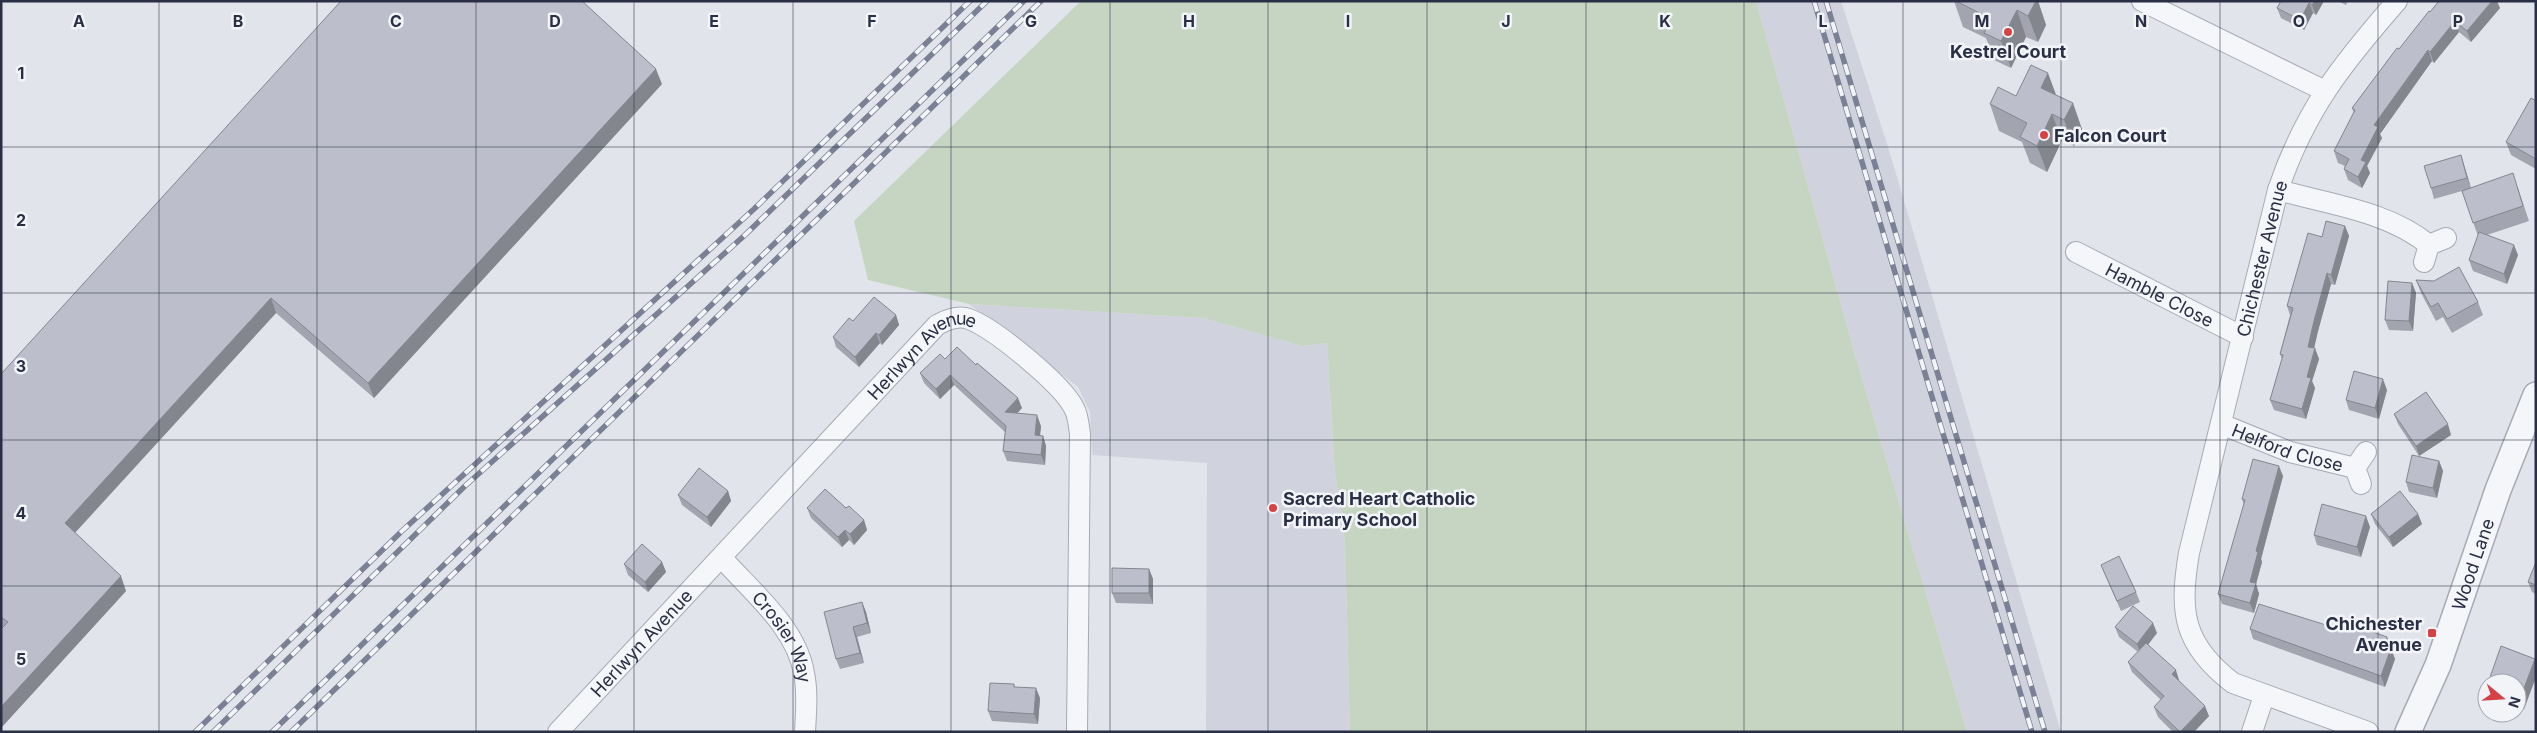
<svg xmlns="http://www.w3.org/2000/svg" width="2537" height="733" viewBox="0 0 2537 733" font-family="Inter,sans-serif">
<style>
.built{fill:#d0d3dd}
.green{fill:#c5d5c2}
.lines{fill:none;stroke-linecap:round;stroke-linejoin:round}
.minor-casing{stroke:#a7aab6;stroke-width:22}
.tertiary-casing{stroke:#a7aab6;stroke-width:28}
.minor{stroke:#f5f6f9;stroke-width:20}
.tertiary{stroke:#f5f6f9;stroke-width:25}
.rail-casing{stroke:#7a8195;stroke-width:5.5}
.rail{stroke:#f2f4f8;stroke-width:4;stroke-dasharray:11;stroke-linecap:butt}
.wall{fill:#a2a4af}
.shaded-wall{fill:#84868e}
.building{fill:#bcbfcb;stroke:#84868e}
.grid{fill:none;stroke:#292f44;stroke-width:1;stroke-opacity:0.55}
.poi-dot{fill:#d54245;stroke:#f2f4f8;stroke-width:2}
.labels{text-anchor:middle;dominant-baseline:central;stroke-width:5;stroke-linejoin:round;paint-order:stroke}
.poi-label{font-size:18px;font-weight:bold;fill:#292f44;stroke:#f2f4f8;text-anchor:start}
.street-label{font-size:18px;fill:#292f44;stroke:#f2f4f8}
.grid-label{font-size:16px;text-anchor:middle;font-weight:bold;fill:#292f44;stroke:#f2f4f8;stroke-width:5;stroke-linejoin:round;paint-order:stroke}
</style>
<rect width="100%" height="100%" fill="#e2e4eb"/>
<path class="built" d="M1756,1H1841L1889,150L2061,732H1967L1856,358Z
M969,304L1203,318L1302,346L1327,343L1335,473L1345,543L1350,732H1206L1207,463L1092,455L1090,412L1078,387Z"/>
<path class="green" d="M1081,1H1756L1856,358L1967,732H1350L1345,543L1335,473L1327,343L1302,346L1203,318L969,304L868,280L854,221Z"/>
<g class="lines">
<defs>
<g id="minor">
<path d="M2142,1L2325,91"/>
<path d="M2278,190C2328,204 2388,211 2429,245"/>
<path id="s1" d="M2076,252L2243,337"/>
<path d="M2424,262L2429,245L2446,238"/>
<path id="s2" d="M2221,424L2290,452L2355,468"/>
<path d="M2361,484L2355,468L2366,452"/>
<path id="s3" d="M722,558C752,592 796,627 804,673C808,692 806,713 805,732"/>
<path id="s4" d="M558,732L937,325C946,320 958,315 969,319C995,329 1062,384 1074,408C1078,415 1079,426 1080,434L1077,732"/>
<path d="M2252,732L2264,696"/>
<path id="s5" d="M2368,732L2233,683C2183,645 2179,612 2189,553L2278,190C2305,110 2342,64 2397,1"/>
</g>
<g id="tertiary">
<path id="s6" d="M2408,732L2438,665L2498,490L2536,395"/>
</g>
</defs>
<use href="#minor" class="minor-casing"/>
<use href="#tertiary" class="tertiary-casing"/>
<use href="#minor" class="minor"/>
<use href="#tertiary" class="tertiary"/>
<defs>
<path id="rail" d="M1814,1L2032,732
M1826,1L2045,732
M195,732L402,531L754,209L970,1
M213,732L465,486L745,235L987,1
M272,732L1024,1
M291,732L1041,1"/>
</defs>
<use href="#rail" class="rail-casing"/>
<use href="#rail" class="rail"/>
</g>
<path class="wall" d="M1954,1H2038L2046,25L2038,42L2026,37L2011,68L1994,60L1986,38L1963,27Z
M2281,1H2324L2316,15L2313,13L2304,30L2281,18L2277,8Z
M2338,1H2348L2346,5Z
M2500,8L2471,42L2459,32L2434,63L2432,61L2380,134L2382,138L2367,166L2370,173L2362,188L2348,180L2344,169L2345,166L2338,163L2334,151L2354,113L2352,108L2399,49L2430,12Z
M662,84L374,398L276,313L75,533L126,591L1,728V629L3,628L1,627V374Z
M2056,95L2082,129L2074,146L2062,140L2047,172L2030,163L2022,142L1999,131L1990,104L2016,96Z
M2536,101V169L2511,155L2506,142Z
M2461,155L2471,188H2518L2529,221L2487,235L2518,255L2507,284L2473,271L2469,260L2478,236L2462,191L2434,199L2431,188Z
M2345,226L2349,236L2335,285L2331,284L2318,331L2314,348L2319,359L2312,381L2315,388L2306,419L2274,410L2270,400L2282,359L2280,354L2290,315L2287,306L2322,237Z
M2416,280L2434,281L2478,302L2483,315L2452,333L2443,317L2436,321L2421,293Z
M2412,283L2416,293L2413,331L2389,330L2385,320Z
M896,315L899,325L882,345L880,343L859,367L836,347L833,337L853,321Z
M945,359L976,365L1022,408L1017,413L1041,426L1040,435L1043,436L1046,446L1045,465L1007,461L1003,451L1005,432L954,385L940,399L924,383L920,373Z
M2387,390L2379,419L2349,410L2346,400Z
M2394,414L2451,435L2419,456L2398,424Z
M2439,461L2443,471L2437,498L2409,492L2406,482Z
M2283,476L2261,559L2262,562L2256,584L2259,594L2254,613L2222,604L2218,594L2244,505L2242,499Z
M728,491L731,501L711,527L682,505L678,495Z
M807,508H846L864,520L867,530L854,545L849,540L842,547L811,518Z
M2371,514H2418L2422,524L2393,547L2375,524Z
M2370,527L2361,557L2317,545L2314,535Z
M662,562L666,572L648,592L628,575L624,564Z
M2536,562V594L2532,592L2528,582Z
M2101,565L2136,592L2140,602L2121,611L2105,575Z
M1149,569L1153,579V604L1116,603L1112,593Z
M862,602L866,612L871,633L857,637L864,663L840,669L836,659Z
M2115,627L2157,633L2148,644L2179,680V681L2209,716L2194,732H2173L2158,717L2154,707L2161,700L2132,672L2128,662L2138,652L2119,637Z
M2250,629L2391,647L2390,648L2395,659L2385,687L2253,639Z
M2535,659L2536,661V677L2524,709L2517,707V683Z
M1014,684L1015,687L1040,698L1038,724L992,721L988,711Z"/>
<path class="shaded-wall" d="M2036,1H2038L2046,25L2038,42L2028,16Z
M2315,1H2324L2316,15L2312,5Z
M2492,1H2497L2500,8L2471,42L2467,31Z
M2309,3L2313,13L2304,30L2300,20Z
M2017,10L2026,37L2011,68L2001,41Z
M2455,21L2459,32L2434,63L2430,52Z
M2428,50L2432,61L2380,134L2382,138L2367,166L2370,173L2362,188L2358,177L2361,160L2374,125Z
M656,69L662,84L374,398L368,383Z
M2048,73L2058,100L2041,88Z
M2073,103L2082,129L2074,146L2064,120Z
M2052,114L2062,140L2047,172L2037,146Z
M2461,155L2464,165L2471,188L2467,178Z
M2345,226L2349,236L2335,285L2331,275Z
M2514,245L2518,255L2507,284L2504,274Z
M2327,273L2331,284L2318,331L2312,357L2308,347L2314,321Z
M2412,283L2416,293L2413,331L2409,321Z
M271,298L276,313L70,538L65,523Z
M896,315L899,325L882,345L879,335Z
M876,333L880,343L859,367L855,357Z
M2315,348L2319,359L2312,381L2315,388L2306,419L2302,409L2307,377Z
M950,375L954,385L940,399L936,389Z
M2383,379L2387,390L2379,419L2375,408Z
M1018,398L1022,408L1009,422L1005,412Z
M1037,415L1041,426L1039,445L1035,435Z
M2448,424L2451,435L2419,456L2416,446Z
M1043,436L1046,446L1045,465L1041,455Z
M2439,461L2443,471L2437,498L2433,488Z
M2279,466L2283,476L2261,559L2262,562L2256,584L2259,594L2254,613L2250,603V582L2256,551Z
M728,491L731,501L711,527L707,517Z
M2418,514L2422,524L2393,547L2389,537Z
M2366,516L2370,527L2361,557L2357,547Z
M864,520L867,530L854,545L850,534Z
M845,530L849,540L842,547L838,537Z
M662,562L666,572L648,592L645,582Z
M1149,569L1153,579V604L1149,593Z
M121,576L126,591L1,728V707Z
M862,602L866,612L871,633L867,623Z
M2153,623L2157,633L2141,654L2137,644Z
M853,627L857,637L864,663L860,653Z
M2387,637L2391,647L2387,656L2384,646Z
M2391,648L2395,659L2385,687L2381,676Z
M2535,659L2536,661V677L2524,709L2520,699Z
M2176,670L2179,680L2176,684L2172,674Z
M1036,688L1040,698L1038,724L1034,714Z
M2205,706L2209,716L2194,732H2180Z"/>
<path class="building" d="M341,1H582L656,69L368,383L271,298L65,523L121,576L1,707V629L8,622L1,617V374Z
M1956,1H2036L2028,16L2017,10L2001,41L1984,33L1991,19Z
M2281,1H2315L2312,5L2309,3L2300,20L2277,8Z
M2439,1H2492L2467,31L2455,21L2430,52L2428,50L2374,125L2378,127L2361,160L2366,162L2358,177L2344,169L2349,159L2334,151L2355,110L2352,108L2397,48L2399,49L2429,11L2430,12Z
M2031,65L2048,73L2041,88L2073,103L2064,120L2052,114L2037,146L2020,137L2027,123L1990,104L1998,87L2016,96Z
M2531,98L2536,101V159L2506,142Z
M2461,155L2467,178L2431,188L2424,166Z
M2513,173L2523,206L2473,223L2462,191Z
M2326,221L2345,226L2331,275L2327,273L2314,321L2308,347L2315,348L2307,377L2311,378L2302,409L2270,400L2283,355L2280,354L2293,308L2287,306L2308,233L2322,237Z
M2479,232L2514,245L2504,274L2469,260Z
M2459,267L2478,302L2447,319L2438,303L2431,307L2416,280L2434,281Z
M2388,281L2412,283L2409,321L2385,320Z
M874,297L896,315L879,335L876,333L855,357L833,337L849,318L853,321Z
M957,347L976,365L977,363L1018,398L1005,412L1037,415L1035,435L1043,436L1041,455L1003,451L1006,426L950,375L936,389L920,373L940,354L945,359Z
M2354,371L2383,379L2375,408L2346,400Z
M2426,392L2448,424L2416,446L2394,414Z
M2412,455L2439,461L2433,488L2406,482Z
M2253,459L2279,466L2256,551L2258,552L2250,582L2256,583L2250,603L2218,594L2245,500L2242,499Z
M699,468L728,491L707,517L678,495Z
M825,489L846,508L849,506L864,520L850,534L845,530L838,537L807,508Z
M2400,491L2418,514L2389,537L2371,514Z
M2322,504L2366,516L2357,547L2314,535Z
M642,544L662,562L645,582L624,564Z
M2119,556L2136,592L2117,601L2101,565Z
M2536,562V585L2528,582Z
M1112,568L1149,569V593H1112Z
M862,602L867,623L853,627L860,653L836,659L824,612Z
M2259,604L2345,631L2348,623L2387,637L2384,646L2391,648L2381,676L2250,629Z
M2133,606L2153,623L2137,644L2115,627Z
M2146,643L2176,670L2172,674L2205,706L2180,732L2154,707L2164,696L2128,662Z
M2501,646L2535,659L2520,699L2517,698V683H2488Z
M990,683L1014,684V687L1036,688L1034,714L988,711Z"/>
<path class="grid" d="M159,1V732M317,1V732M476,1V732M634,1V732M793,1V732M951,1V732M1110,1V732M1268,1V732M1427,1V732M1586,1V732M1744,1V732M1903,1V732M2061,1V732M2220,1V732M2378,1V732M1,147H2536M1,293H2536M1,440H2536M1,586H2536"/>
<g class="poi-dot">
<circle cx="2008" cy="32" r="5"/>
<circle cx="2044" cy="135" r="5"/>
<circle cx="1273" cy="508" r="5"/>
<rect x="2427" y="628" width="10" height="10" rx="2.5"/>
</g>
<g class="labels">
<g class="poi-label">
<text x="2008" y="51" text-anchor="middle">Kestrel Court</text>
<text x="2054" y="135">Falcon Court</text>
<text x="1283" y="498">Sacred Heart Catholic<tspan x="1283" dy="21">Primary School</tspan></text>
<text x="2422" y="623" text-anchor="end">Chichester<tspan x="2422" dy="21">Avenue</tspan></text>
</g>
<g class="street-label">
<text stroke="none"><textPath href="#s5" startOffset="594">Chichester Avenue</textPath></text>
<text stroke="none"><textPath href="#s1" startOffset="94">Hamble Close</textPath></text>
<text stroke="none"><textPath href="#s4" startOffset="528">Herlwyn Avenue</textPath></text>
<text stroke="none"><textPath href="#s2" startOffset="71">Helford Close</textPath></text>
<text stroke="none"><textPath href="#s6" startOffset="180">Wood Lane</textPath></text>
<text stroke="none"><textPath href="#s3" startOffset="101">Crosier Way</textPath></text>
<text stroke="none"><textPath href="#s4" startOffset="122">Herlwyn Avenue</textPath></text>
</g>
</g>
<g class="grid-label">
<text x="79" y="27">A</text>
<text x="238" y="27">B</text>
<text x="396" y="27">C</text>
<text x="555" y="27">D</text>
<text x="714" y="27">E</text>
<text x="872" y="27">F</text>
<text x="1031" y="27">G</text>
<text x="1189" y="27">H</text>
<text x="1348" y="27">I</text>
<text x="1506" y="27">J</text>
<text x="1665" y="27">K</text>
<text x="1823" y="27">L</text>
<text x="1982" y="27">M</text>
<text x="2141" y="27">N</text>
<text x="2299" y="27">O</text>
<text x="2458" y="27">P</text>
<text x="21" y="79">1</text>
<text x="21" y="226">2</text>
<text x="21" y="372">3</text>
<text x="21" y="519">4</text>
<text x="21" y="665">5</text>
</g>
<rect width="2537" height="733" fill="none" stroke="#292f44" stroke-width="5"/>
<g transform="translate(2502 698) rotate(108)"><circle r="24" fill="#f2f4f8" stroke="#a2a5b0"/>
<path d="M0-4L9 19L0 12L-9 19Z" fill="#d54245"/>
<text y="-8" font-size="14" font-weight="bold" text-anchor="middle" fill="#292f44">N</text>
</g>
</svg>
